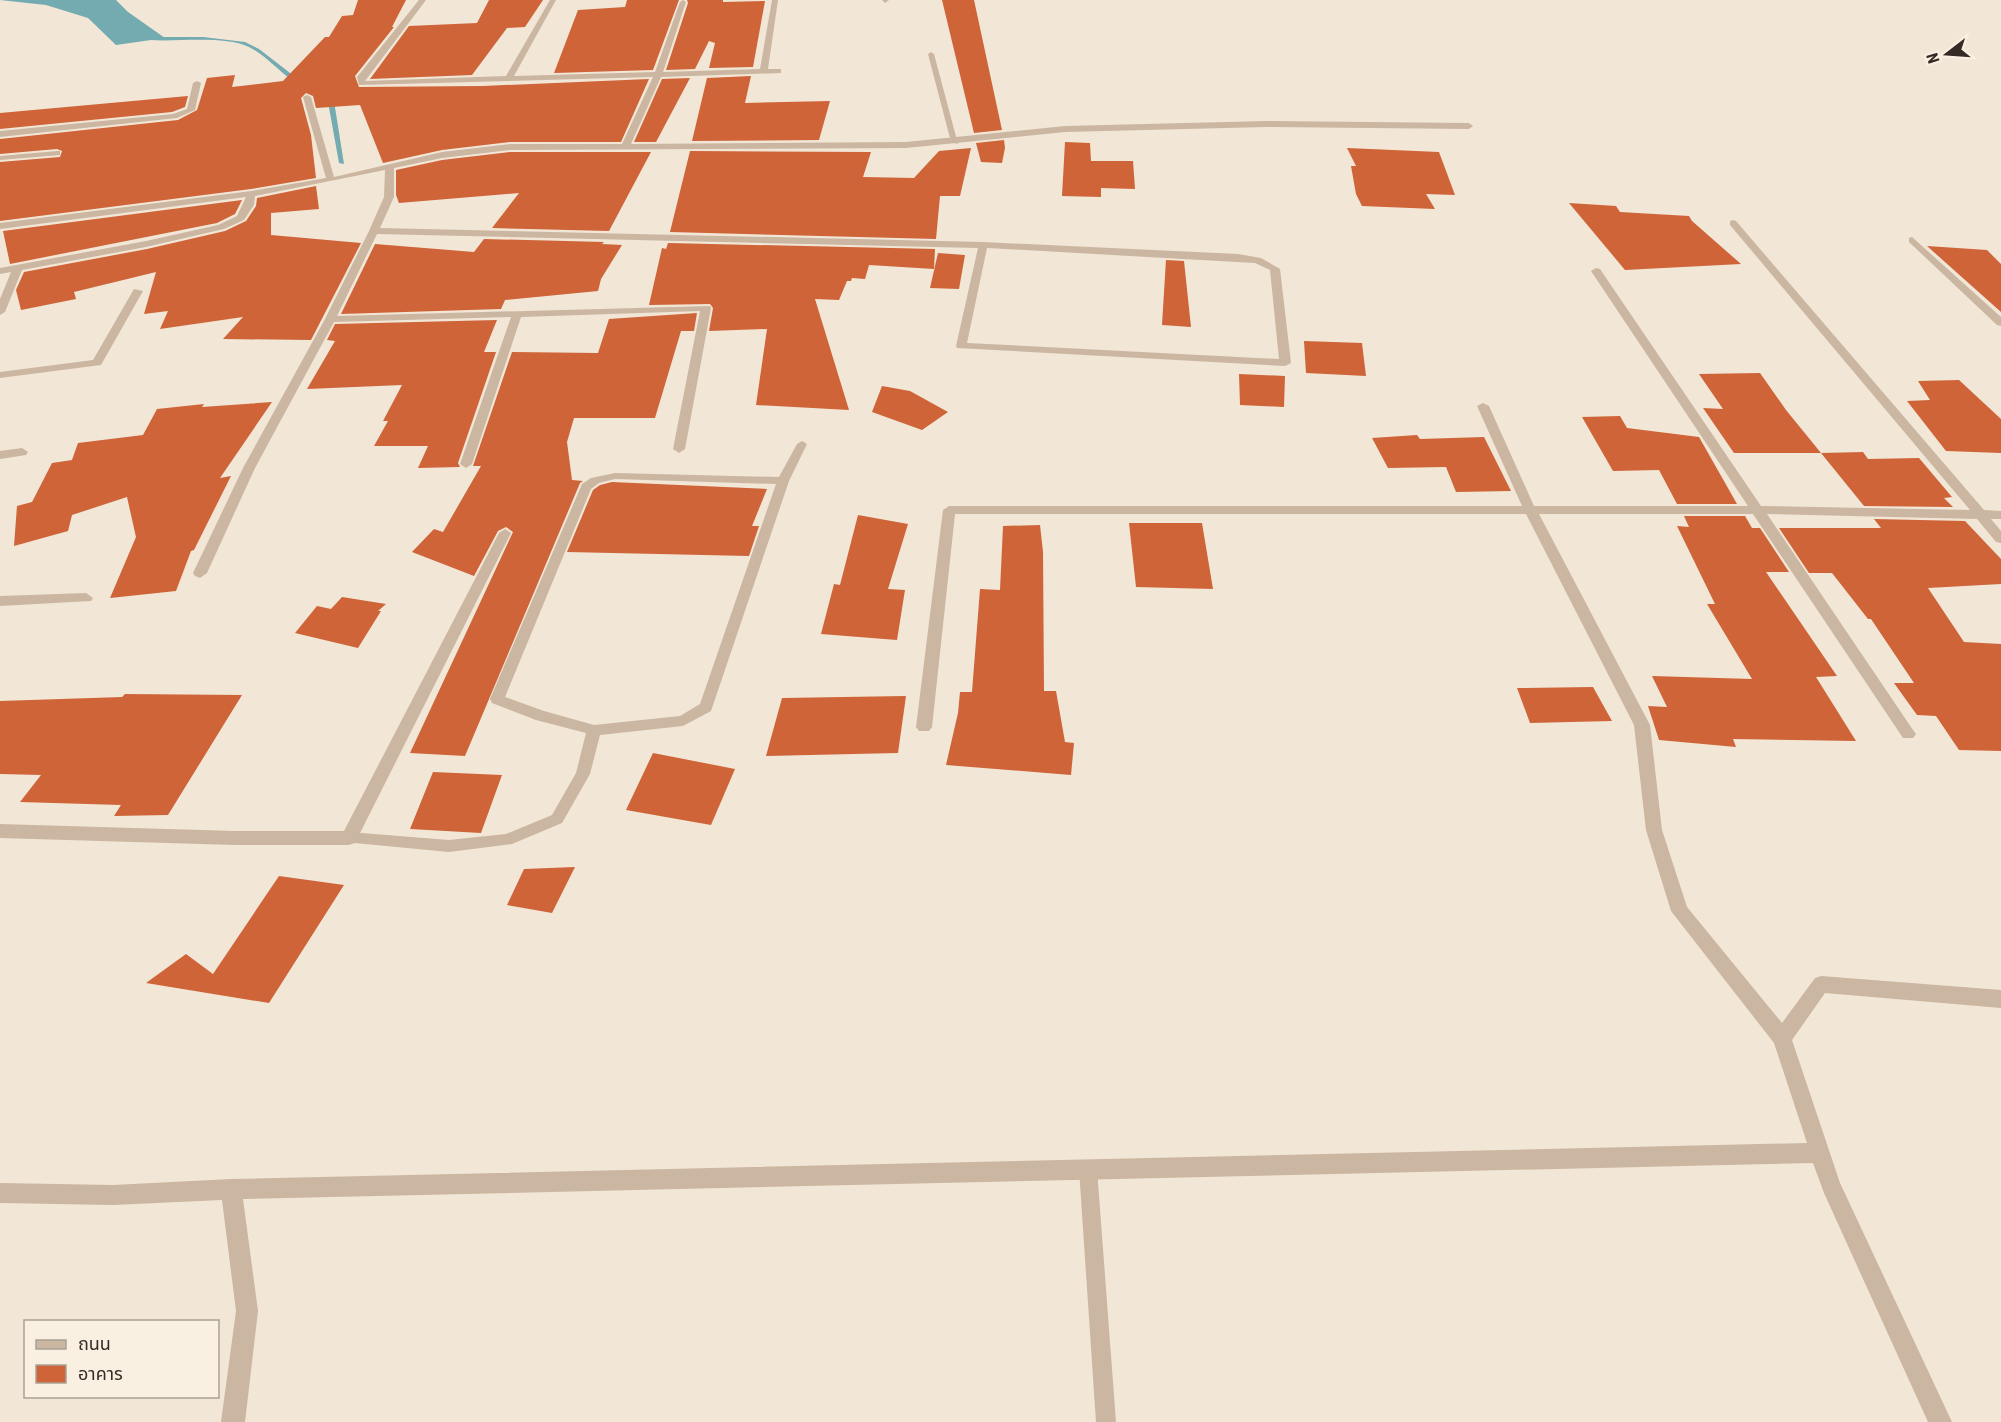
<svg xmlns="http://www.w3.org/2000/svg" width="2001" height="1422" viewBox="0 0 2001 1422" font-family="'Roboto Condensed','Noto Sans Thai',sans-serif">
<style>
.water{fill:#73abb1}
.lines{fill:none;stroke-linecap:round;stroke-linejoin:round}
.stream{fill:#73abb1;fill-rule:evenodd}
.building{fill:#ce6438}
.lane{fill:#cbb6a1;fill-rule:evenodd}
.street{fill:#cbb6a1;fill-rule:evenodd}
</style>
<rect width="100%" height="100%" fill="#f2e6d6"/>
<path class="water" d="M0,0H116L128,12L165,38L116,45L88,18L46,5Z"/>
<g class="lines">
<path class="stream" d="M152,37H203L245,42L259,49L303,83L298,84C281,74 267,56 249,47C224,35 178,42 150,40Z
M324,95L334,101L344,164L339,163L328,102L321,97Z"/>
</g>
<path class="building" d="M358,0H406L392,27H394L355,76L359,87L483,86L649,79L621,142H510L442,150L383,163L360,105L316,108L313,96L306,93L301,98L311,135L316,178L251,189L0,221V162L60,157L62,151L57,149L0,154V139L178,120L197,110L207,78L235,75L232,87L283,81L325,37H329L342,16L353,15Z
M489,0H543L525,27L507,28L472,75L370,79L409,26L477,23Z
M627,0H679L653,70L554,73L578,10L625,7Z
M687,0H723V2L765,1L753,67L709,68L715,43L709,41L695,69L666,70L688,3Z
M942,0H974L1002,130L974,133Z
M751,76L745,103L830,101L819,140L692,141L707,78Z
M690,78L656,142H634L662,79Z
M188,96L185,107L172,112L0,129V113Z
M1004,140L1005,148L1002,163L981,162L976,143Z
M1065,142L1090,143L1091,161H1133L1135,189L1101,188V197L1062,196Z
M971,148L960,196H940L936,239L670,232L690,151L871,152L863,177L914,178L939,151Z
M1347,148L1439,152L1455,195L1426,194L1435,209L1362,206L1356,194L1351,166H1356Z
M510,152H651L609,231L492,228L519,193L399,203L396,195V170L442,160Z
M316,186L319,209L271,213V235L361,243L311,340L223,339L243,317L160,329L168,311L144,314L156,272L74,292L76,299L21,310L16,290L24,272L147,249L225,231L246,221L256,206L257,198Z
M242,200L235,214L217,223L10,264L3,231Z
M1569,203L1616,206L1620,212L1689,216L1692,221L1741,264L1625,270Z
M484,239L604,242L602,244L622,245L601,279L598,291L505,300L501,309L341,314L375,244L474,252Z
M668,243L935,249L934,269L869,265L865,279L852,278L851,281H847L839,300L815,299L849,410L756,405L767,329L709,331L713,308L710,304L649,305L662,248L666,249Z
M1927,246L1987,250L2001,264V312Z
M938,253L965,255L959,289L930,288Z
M1166,260L1184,261L1191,327L1162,325Z
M697,313L694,331H681L655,418H574L567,442L572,480L583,481L580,483L465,756L410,753L513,532L506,527L498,531L474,576L412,552L434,529L443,532L481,466H473L512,352L598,353L609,319Z
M497,320L484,352H496L458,463L460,467L418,468L428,446H374L388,421H383L402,385L307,389L335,341L327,340L335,324Z
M1304,341L1362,343L1366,376L1306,373Z
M1760,373L1786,410L1821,453H1734L1703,408L1723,409L1699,374Z
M1239,374L1285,376L1284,407L1240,405Z
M1959,380L2001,419V453L1946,451L1907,401L1930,400L1918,381Z
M882,386L910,391L948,412L922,430L872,412Z
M272,402L220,478L231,476L194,550L191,551L176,591L110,598L136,537L127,497L72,515L68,531L14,546L17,506L32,502L52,463L72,460L78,443L143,435L157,409L204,404L202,407Z
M1620,416L1627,428L1699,437L1737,504H1677L1659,470L1613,471L1582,417Z
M1417,435L1420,439L1484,437L1511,491L1456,492L1446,467L1388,468L1372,438Z
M1863,452L1868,459L1919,458L1952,497L1944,498L1953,507L1864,506L1821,453Z
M612,482L767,489L752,526H759L749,556L567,552L593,490L600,485Z
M858,515L908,524L888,589L905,590L897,640L821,634L834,584L840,585Z
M1684,516H1745L1752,528H1760L1789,572H1766L1837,676L1816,677L1856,741L1733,739L1736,747L1659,740L1648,706L1667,707L1652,676L1752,679L1707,604H1715L1677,526L1689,527Z
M1874,519L1965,521L2001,559V584L1928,588L1964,642L2001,644V751L1959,750L1936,716L1917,715L1894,683H1914L1871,619H1868L1832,573H1809L1779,528H1881Z
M1129,523H1202L1213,589L1136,587Z
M1040,525L1043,552L1044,691H1056L1065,742L1074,743L1071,775L946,765L958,713L960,692H972L980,589L1000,590L1003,526Z
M342,597L386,604L378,611H381L358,648L295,633L317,606L331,609Z
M1593,687L1612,721L1530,723L1517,688Z
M125,694L242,695L168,815L114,816L121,805L20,802L41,775L0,774V701L122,697Z
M906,696L898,753L766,756L782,698Z
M653,753L735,769L711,825L626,810Z
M433,772L502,775L481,833L410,829Z
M575,867L552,913L507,905L524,869Z
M279,876L344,885L269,1003L146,983L186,954L213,974Z"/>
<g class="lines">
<path class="lane" d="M931,52L934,54L958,144L951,142L928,54Z
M57,151H60V155L0,160V156Z
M802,441L807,444L789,481L711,711L683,726L600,735L590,774L562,823L512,844L449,852L344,842L342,838L344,834L349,832L449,840L506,834L552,815L576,773L586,733L536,720L492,703L490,699L582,484L591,478L615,473L779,477L797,444ZM615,479L776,484L700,704L680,716L594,725L544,711L505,697L591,489L599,483Z
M1088,1160L1094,1163L1097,1169L1116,1422H1096L1079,1169L1082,1163Z"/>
<path class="street" d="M419,0H426L365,81L506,76L550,0H556L514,76L655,72L680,2L683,0L686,2L663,72L760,69L772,0H778L768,69H781V73L661,77L631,144L906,142L1065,126L1266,121L1469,123L1473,126L1469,129L1266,127L1065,132L906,148L510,150L442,158L394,168V197L380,228L983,242L1238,254L1261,258L1280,269L1291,363L1285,366L957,348L956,346L978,248L377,234L337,316L710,306L711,308L685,449L679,453L673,449L700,311L521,317L472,464L466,468L460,464L511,317L334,322L255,468L207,573L200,578L195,576L193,573L243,468L325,319L369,231L384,197L385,170L255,196L254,205L244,220L224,229L146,247L22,270L5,312L0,315V299L11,272L0,274V268L146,241L218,225L237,216L246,197L0,229V223L251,191L326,178L303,97L307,95L311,97L334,177L442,152L510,144H622L653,77L359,85L357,77ZM987,248L1255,263L1270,270L1279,359L967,343Z
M882,0H889L885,3Z
M197,81L201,83L195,110L177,118L0,137V131L173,114L187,109L193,83Z
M1733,220L1736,221L1984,510L2001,511V519H1991L2001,531V543L1996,542L1977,519L1767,514L1913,730L1916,734L1913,738H1903L1753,514H1539L1650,725L1662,830L1687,907L1782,1023L1815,978L1821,976L2001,990V1008L1825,993L1792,1040L1840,1183L1952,1422H1928L1824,1193L1813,1163L243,1199L258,1311L245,1422H221L236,1311L222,1200L113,1205L0,1203V1183L113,1185L231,1179L1807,1143L1774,1043L1671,911L1646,830L1634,725L1526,514H955L932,727L929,731H919L916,727L943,510L949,506H1522L1477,406L1483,403L1489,406L1534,506H1748L1591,271L1596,268L1600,269L1761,506L1970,510L1730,225V221Z
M1912,237L2001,317V326L1997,325L1909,242V238Z
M134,289L143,291L101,365L0,378V372L93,360Z
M22,448L28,452L26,455L0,459V451Z
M505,529L511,533L355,843L349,845H234L0,838V824L234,831H344L499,533Z
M86,593L93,598L91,601L0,606V596Z"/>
</g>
<rect x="24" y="1320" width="195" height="78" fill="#faf0e2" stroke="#aba196" stroke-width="1.5"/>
<rect x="36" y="1340" width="30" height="9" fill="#cbb6a1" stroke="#aba196" stroke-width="1.5"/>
<text x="78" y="1350" font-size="18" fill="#352a25">ถนน</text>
<rect x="36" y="1365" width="30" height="18" fill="#ce6438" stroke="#aba196" stroke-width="1.5"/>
<text x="78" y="1380" font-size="18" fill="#352a25">อาคาร</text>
<g transform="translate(1947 54) rotate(253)" stroke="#faf0e2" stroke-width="4.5" paint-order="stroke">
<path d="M0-4.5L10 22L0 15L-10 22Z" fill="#352a25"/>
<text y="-9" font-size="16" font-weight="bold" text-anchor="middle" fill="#352a25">N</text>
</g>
</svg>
